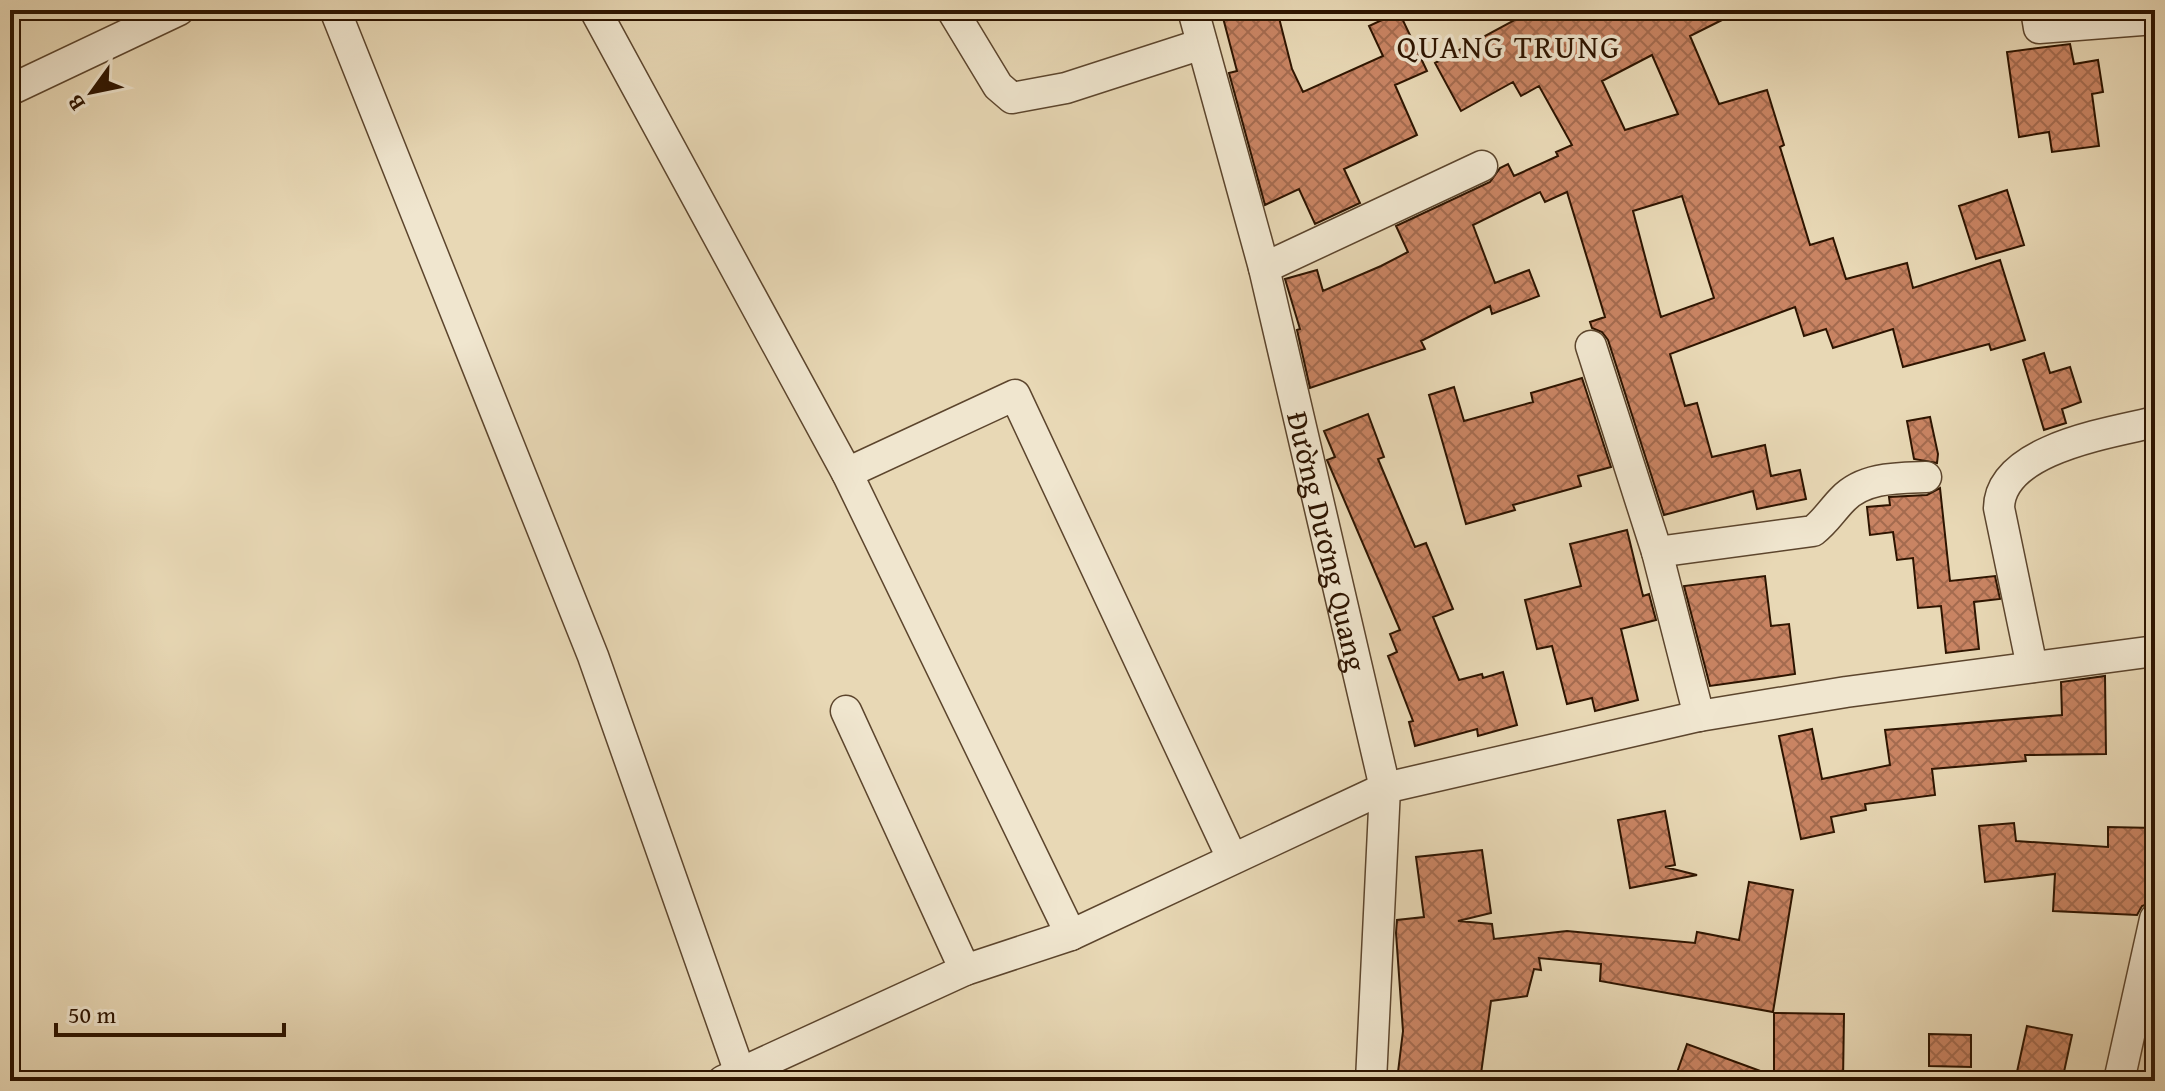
<svg xmlns="http://www.w3.org/2000/svg" width="2165" height="1091" viewBox="0 0 2165 1091" font-family="'Gentium Book Plus',serif">
<style>
.building{fill:url(#building-cross-hatch);stroke:#2d1400;stroke-width:2;fill-rule:evenodd}
.lines{fill:none;stroke-linecap:round;stroke-linejoin:round}
.minor-casing{stroke:#5c452d;stroke-width:33}
.minor{stroke:#f0e6cf;stroke-width:30}
.labels{text-anchor:middle;dominant-baseline:central;stroke-width:7;stroke-linejoin:round;paint-order:stroke}
.street-label{font-size:30px;fill:#2d1400;stroke:#f0e6cf}
.neighbourhood-label{font-size:32px;letter-spacing:2px;fill:#2d1400;stroke:#f0e6cf}
</style>
<defs>
<pattern id="building-cross-hatch" width="8" height="8" patternUnits="userSpaceOnUse" patternTransform="scale(2)"><rect width="8" height="8" fill="#c98463"/><path d="M0 0l8 8M0 8l8-8" fill="none" stroke="#a46b4f"/></pattern>
</defs>
<rect width="100%" height="100%" fill="#e8d8b5"/>
<filter id="stains"><feTurbulence type="fractalNoise" baseFrequency=".0025" numOctaves="4"/><feColorMatrix values="0 0 0 0 .2 0 0 0 0 .09 0 0 0 0 .02 0 0 0 .5 -.17"/></filter>
<radialGradient id="worn" r=".72"><stop offset=".6" stop-color="#630" stop-opacity="0"/><stop offset="1" stop-color="#630" stop-opacity=".3"/></radialGradient>
<path class="building" d="M1241,10H1277L1292,69L1303,92L1383,56L1369,26L1399,12L1427,71L1395,85L1417,135L1344,169L1360,203L1315,224L1299,189L1265,205L1229,73L1237,71L1222,14Z
M1533,10H1742L1690,36L1719,104L1767,90L1784,145L1780,147L1810,245L1833,238L1846,279L1907,263L1913,288L2000,260L2025,340L1991,350L1989,344L1903,367L1893,329L1833,348L1826,329L1804,336L1795,307L1670,354L1685,406L1697,403L1712,457L1765,445L1771,476L1800,470L1806,499L1757,509L1753,491L1664,515L1608,340L1602,332L1592,328L1590,322L1605,317L1567,192L1545,202L1540,192L1473,225L1495,283L1529,270L1539,296L1492,314L1490,306L1421,341L1425,349L1310,388L1297,330L1300,329L1285,279L1317,270L1323,291L1381,266L1408,252L1396,226L1490,182L1500,168L1508,164L1514,176L1558,156L1556,152L1572,145L1539,86L1521,96L1513,82L1461,111L1435,63ZM1652,55L1678,114L1625,130L1602,81ZM1682,196L1714,298L1661,317L1633,211Z
M2070,44L2074,64L2098,60L2103,92L2092,94L2099,146L2052,152L2049,132L2019,137L2007,52Z
M2007,190L2024,245L1976,259L1959,206Z
M2044,353L2050,373L2070,367L2081,402L2062,409L2066,423L2044,430L2023,360Z
M1582,378L1611,467L1578,476L1581,486L1513,505L1515,510L1466,524L1429,395L1454,387L1464,421L1533,402L1531,393Z
M1368,414L1384,457L1378,459L1415,547L1426,543L1453,609L1433,617L1459,680L1482,674L1483,678L1503,672L1517,725L1478,736L1477,729L1415,746L1409,722L1413,721L1388,656L1397,652L1390,634L1400,630L1327,460L1335,457L1324,431Z
M1930,417L1938,454L1937,463L1914,459L1907,421Z
M1940,488L1950,581L1995,576L2000,599L1974,602L1979,649L1946,653L1941,606L1918,608L1913,558L1897,560L1893,532L1870,535L1867,507L1890,505L1889,497L1927,495Z
M1627,530L1643,596L1649,594L1656,620L1621,629L1638,700L1595,711L1592,698L1567,704L1552,646L1537,649L1525,600L1581,586L1570,544Z
M1765,576L1771,626L1789,624L1795,674L1710,686L1684,586Z
M2105,676L2106,754L2025,755L2026,761L1932,769L1935,795L1865,804L1866,810L1831,817L1834,832L1801,839L1779,736L1812,729L1822,779L1890,765L1885,730L2062,715L2061,682Z
M1665,811L1675,865L1665,867L1697,875L1630,888L1618,820Z
M2014,823L2016,841L2108,847V827L2155,828L2153,902L2142,906L2137,915L2053,911L2055,874L1985,882L1979,826Z
M1482,850L1491,913L1458,921L1492,924L1494,939L1567,931L1695,943L1697,932L1739,940L1749,882L1793,890L1773,1012L1600,981L1601,964L1539,958L1541,970L1534,969L1527,996L1491,1001L1480,1081H1407L1410,1073L1398,1072L1403,1031L1396,933L1397,920L1424,917L1416,857Z
M1774,1013L1844,1014L1843,1081H1674L1687,1044L1774,1076Z
M2027,1026L2072,1035L2062,1081H2015Z
M1929,1034L1971,1035V1067L1929,1066Z"/>
<g class="lines">
<defs>
<g id="minor">
<path d="M335,10L593,656L740,1073"/>
<path d="M595,10L847,473L1071,935"/>
<path d="M952,10L998,86L1012,98L1066,88L1202,44"/>
<path id="s1" d="M1193,10L1264,268L1385,788L1371,1081"/>
<path d="M2036,10L2039,28L2155,19"/>
<path d="M10,90L179,10"/>
<path d="M1264,268L1482,166"/>
<path d="M1591,346L1657,552L1699,716"/>
<path d="M847,473L1015,395L1232,858"/>
<path d="M1657,552L1813,531C1826,521 1832,510 1843,499C1864,477 1898,478 1926,477"/>
<path d="M2032,667L1999,508C2000,449 2109,433 2155,422"/>
<path d="M846,711L965,970"/>
<path d="M723,1081L965,970L1071,935L1385,788L1699,716L1846,692L2155,651"/>
<path d="M2119,1081L2155,919"/>
</g>
</defs>
<use href="#minor" class="minor-casing"/>
<use href="#minor" class="minor"/>
</g>
<g class="labels">
<g class="street-label">
<text stroke="none"><textPath href="#s1" startOffset="548">Đường Dương Quang</textPath></text>
</g>
<g class="neighbourhood-label">
<text x="1509" y="46">QUANG TRUNG</text>
</g>
</g>
<rect width="2165" height="1091" fill="none" stroke="#e8d8b5" stroke-width="40"/>
<rect x="12" y="12" width="2141" height="1067" fill="none" stroke="#2d1400" stroke-width="4"/>
<rect x="20" y="20" width="2125" height="1051" fill="none" stroke="#2d1400" stroke-width="2"/>
<g transform="translate(92 92) rotate(237)" stroke="#f0e6cf" stroke-width="6" paint-order="stroke">
<path d="M0-6L14 30L0 20L-14 30Z" fill="#2d1400"/>
<text y="-12" font-size="22" font-weight="bold" text-anchor="middle" fill="#2d1400">B</text>
</g>
<path d="M56 1023v12h228v-12" fill="none" stroke="#2d1400" stroke-width="4"/>
<text x="68" y="1023" font-size="24" fill="#2d1400" stroke="#f0e6cf" stroke-width="6" paint-order="stroke">50 m</text>
<rect width="100%" height="100%" filter="url(#stains)"/>
<rect width="100%" height="100%" fill="url(#worn)"/>
</svg>
